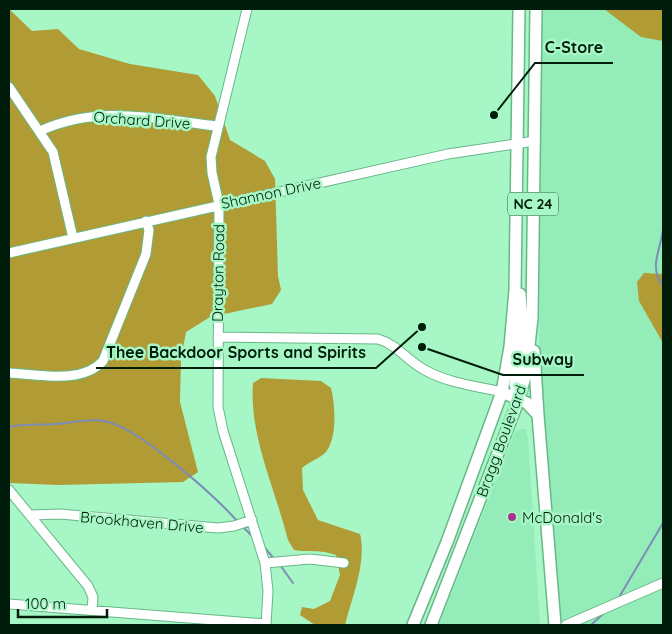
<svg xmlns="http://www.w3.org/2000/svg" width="672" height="634" viewBox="0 0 672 634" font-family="Quicksand,sans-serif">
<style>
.built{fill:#94edb8}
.forest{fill:#b19b34}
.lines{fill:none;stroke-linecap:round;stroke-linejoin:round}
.stream{stroke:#7d8db6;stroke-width:2}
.minor-casing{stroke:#68b788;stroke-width:11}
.major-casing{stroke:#68b788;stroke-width:14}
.minor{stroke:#fff;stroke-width:9}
.major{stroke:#fff;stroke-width:11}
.poi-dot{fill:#a5338e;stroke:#a6f7c5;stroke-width:2}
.labels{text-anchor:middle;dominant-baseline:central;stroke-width:5;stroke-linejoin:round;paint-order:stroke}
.shield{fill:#a6f7c5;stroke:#325e43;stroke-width:1}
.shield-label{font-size:14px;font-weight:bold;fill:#001c0b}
.street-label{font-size:15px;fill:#001c0b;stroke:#a6f7c5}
.poi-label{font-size:15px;fill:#001c0b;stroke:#a6f7c5;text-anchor:start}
.leader{fill:none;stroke:#001c0b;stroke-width:2}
.callout-dot{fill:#001c0b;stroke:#a6f7c5;stroke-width:2}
.callout-label{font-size:16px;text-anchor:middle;font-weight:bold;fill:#001c0b;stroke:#a6f7c5;stroke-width:5;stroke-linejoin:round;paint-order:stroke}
</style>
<rect width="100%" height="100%" fill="#a6f7c5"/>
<path class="built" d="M542,9H604L663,41V274L644,273L657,331L663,343V625H559L539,354Z
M520,429H526L528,439L540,625H439L515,432Z"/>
<path class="forest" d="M9,9L32,31L58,29L79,49L130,64L198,75L215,96L230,140L265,161L275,179L278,276L281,290L272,304L210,317L186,332L181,359L180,402L198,472L183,482L59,485L9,483Z
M604,9H663V41L641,37Z
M644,273L663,274V343L639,301L637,282Z
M261,378L321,381L331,388C335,404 338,439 325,453C319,459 308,462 302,468L303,490L318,520L360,534C367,562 352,597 345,625H315L300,615L302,607L314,609L330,601L340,575L336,555C318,549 312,553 294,550L288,540C275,488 249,436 253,383Z"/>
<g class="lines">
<path class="stream" d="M663,229C661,250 648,267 663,286
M9,427C24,424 39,425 55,424C71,423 88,418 104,421C137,426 215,496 238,522
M243,527L252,536
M265,548L275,560
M280,565L293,583
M618,599L663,523
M591,625L604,613"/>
<defs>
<path id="minor" d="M247,9L211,157L212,173L219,204L218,407L223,431L265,563L268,591L266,625
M9,87L53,152L73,238
M40,131C99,104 155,119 217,126
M9,253L448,154L535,141
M218,337L378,339C396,344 407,360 423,369C447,383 475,386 502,392
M9,373C38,374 81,385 103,361L146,254L149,230L146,221
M9,490L88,586L93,597L92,610
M31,515L60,514L218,528L234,526L252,520
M265,563L310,559L344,563
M9,604L266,624
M566,625L663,583"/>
<path id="major" d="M534,351L538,415
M502,392L527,403L538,415L555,625
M518,397L515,384L522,328L520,294
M413,625L447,542L502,392L510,347L515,290L519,9
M431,625L519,399L526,373L532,318L536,9"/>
</defs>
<use href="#minor" class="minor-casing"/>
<use href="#major" class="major-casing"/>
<use href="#minor" class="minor"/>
<use href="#major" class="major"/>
</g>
<circle class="poi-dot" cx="512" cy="517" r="5"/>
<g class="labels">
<rect class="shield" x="508" y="192.5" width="50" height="23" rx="4"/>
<g class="shield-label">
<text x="533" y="204">NC 24</text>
</g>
<g class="street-label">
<text transform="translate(142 120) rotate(4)">Orchard Drive</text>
<text transform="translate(271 193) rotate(-12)">Shannon Drive</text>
<text transform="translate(218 273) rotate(-89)">Drayton Road</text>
<text transform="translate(501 441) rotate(-70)">Bragg Boulevard</text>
<text transform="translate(142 522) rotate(5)">Brookhaven Drive</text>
</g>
<g class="poi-label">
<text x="522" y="517">McDonald's</text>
</g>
</g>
<path class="leader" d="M494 115L535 63H613M422 327L376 368H96M422 347L503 375H584"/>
<g class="callout-dot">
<circle cx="494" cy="115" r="5"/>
<circle cx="422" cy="327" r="5"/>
<circle cx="422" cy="347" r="5"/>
</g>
<g class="callout-label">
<text x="574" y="53">C-Store</text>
<text x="236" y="358">Thee Backdoor Sports and Spirits</text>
<text x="543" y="365">Subway</text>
</g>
<rect width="672" height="634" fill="none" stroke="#001c0b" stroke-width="20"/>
<path d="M18 609v8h89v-8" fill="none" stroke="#001c0b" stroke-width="2.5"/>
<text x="25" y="609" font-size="15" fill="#001c0b" stroke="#a6f7c5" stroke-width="4" paint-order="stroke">100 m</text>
</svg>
